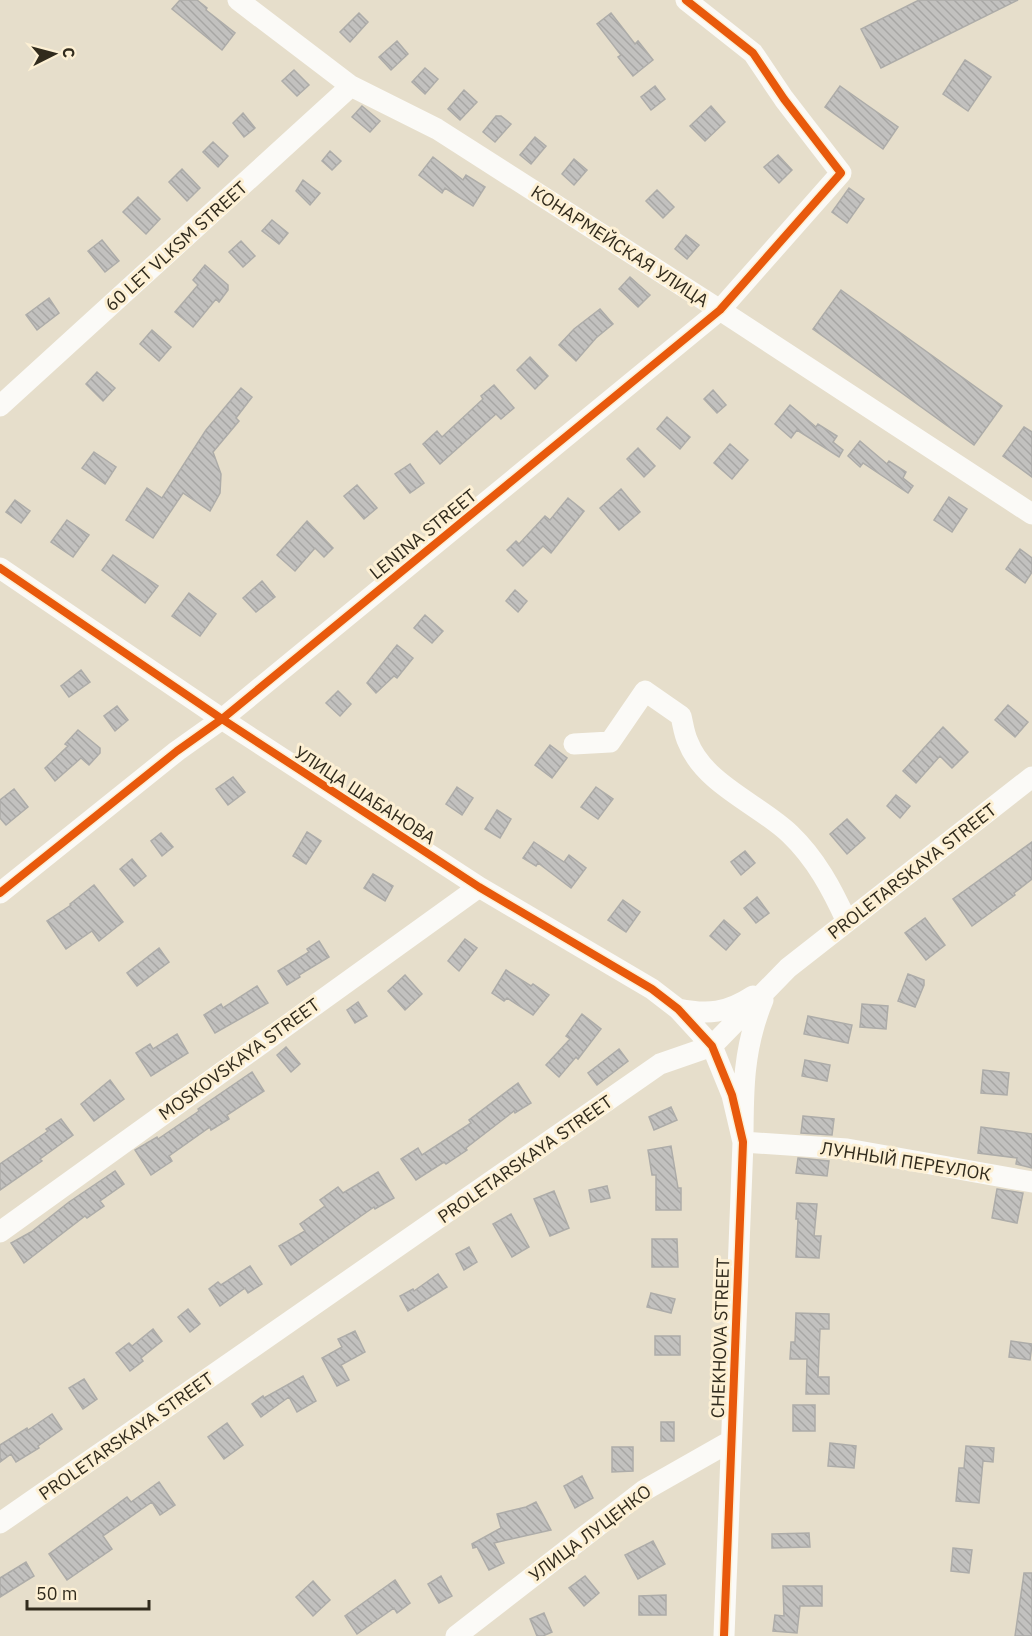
<svg xmlns="http://www.w3.org/2000/svg" width="1032" height="1636" viewBox="0 0 1032 1636" font-family="'IBM Plex Sans',sans-serif">
<style>
.building{fill:url(#building-back-hatch);stroke:#adaca9;stroke-width:1.5}
.lines{fill:none;stroke-linecap:round;stroke-linejoin:round}
.minor{stroke:#fbfaf7;stroke-width:21}
.cycleway-casing{stroke:#fdf0d4;stroke-width:11}
.cycleway{stroke:#e8590c;stroke-width:8}
.labels{text-anchor:middle;dominant-baseline:central;stroke-width:6;stroke-linejoin:round;paint-order:stroke}
.street-label{font-size:18px;fill:#312b1d;stroke:#fdf0d4}
</style>
<defs>
<pattern id="building-back-hatch" width="6" height="6" patternUnits="userSpaceOnUse" patternTransform="scale(1.5)"><rect width="6" height="6" fill="#c2c1bf"/><path d="M-1 5l2 2M0 0l6 6M5-1l2 2" fill="none" stroke="#a7a6a4"/></pattern>
</defs>
<rect width="100%" height="100%" fill="#e6decb"/>
<path class="building" d="M180,0H197L207,8L206,10L235,33L222,50L172,9Z
M919,0H1018L881,68L861,29Z
M359,13L368,22L350,42L340,32Z
M611,13L635,44L638,41L653,60L633,76L618,57L621,55L597,24Z
M397,41L408,54L391,70L379,57Z
M965,60L991,77L968,111L943,94Z
M425,68L438,79L425,94L412,82Z
M294,70L309,85L297,96L282,81Z
M655,86L665,99L651,110L641,97Z
M840,86L898,127L883,149L825,107Z
M464,90L477,102L460,120L448,109Z
M362,106L380,121L370,132L352,117Z
M711,106L725,122L705,141L690,126Z
M243,113L255,128L244,137L233,123Z
M496,116H501L511,124L495,142L483,132Z
M535,137L546,146L531,164L520,155Z
M213,142L228,156L218,167L203,152Z
M330,151L341,161L332,170L322,161Z
M778,155L792,170L779,183L764,167Z
M433,157L463,180L466,175L485,187L473,206L445,188L442,193L419,175Z
M574,159L587,170L574,185L562,174Z
M182,169L200,188L187,201L169,182Z
M303,180L320,193L310,205L296,191Z
M849,188L864,199L847,223L832,212Z
M657,190L674,207L663,218L646,201Z
M138,197L160,219L146,234L123,212Z
M272,220L288,233L279,244L262,231Z
M686,235L699,245L687,259L675,249Z
M102,240L119,261L105,272L88,251Z
M241,241L255,256L243,267L229,252Z
M205,265L228,285V290L219,302L216,299L193,327L175,312L198,285L193,280Z
M630,277L650,295L638,307L619,289Z
M841,290L1002,406L974,445L813,329Z
M49,298L59,313L37,330L26,315Z
M600,309L613,324L596,338L576,361L559,345L574,329Z
M152,330L171,347L159,361L140,344Z
M530,357L548,376L535,389L517,370Z
M97,372L115,388L103,401L86,384Z
M494,385L514,408L501,419L496,414L440,464L423,444L437,431L442,437L483,399L481,396Z
M241,388L252,397L236,418L239,421L213,452L221,474L220,493L210,511L183,493L153,538L126,520L147,488L162,498L206,430Z
M713,390L726,405L717,413L704,399Z
M790,405L816,427L818,424L837,436L833,442L843,450L839,457L797,430L791,438L775,424Z
M667,417L690,437L680,449L657,429Z
M1024,427L1032,432V477L1003,456Z
M860,441L887,464L889,461L906,472L903,478L913,486L908,493L863,463L860,467L848,456Z
M730,444L748,460L732,479L714,463Z
M638,448L655,466L644,477L627,459Z
M94,452L116,467L105,484L82,468Z
M410,464L424,483L410,493L395,474Z
M357,485L377,508L364,519L344,496Z
M621,489L640,512L619,530L600,508Z
M949,497L967,509L952,532L934,520Z
M568,498L584,511L551,553L543,546L523,566L507,550L516,541L519,544L545,516L550,520Z
M15,500L30,511L21,523L6,512Z
M67,520L89,535L73,557L51,542Z
M307,521L333,548L324,557L315,548L295,571L277,555Z
M1020,549L1032,558V572L1025,583L1006,569Z
M113,555L158,586L145,603L102,570Z
M262,581L275,597L256,612L243,598Z
M515,590L527,601L518,612L506,601Z
M189,593L216,614L200,636L172,616Z
M425,615L443,631L432,643L414,628Z
M397,645L413,658L397,678L394,676L376,693L367,683Z
M81,670L90,682L69,697L61,686Z
M338,691L351,704L340,716L326,703Z
M1008,705L1028,722L1015,737L995,720Z
M117,706L128,720L115,731L104,716Z
M943,727L968,752L952,768L940,756L916,783L903,771Z
M78,730L100,748V753L89,765L81,758L55,781L45,768L68,746L65,744Z
M550,745L567,758L552,778L535,765Z
M233,777L245,792L228,805L216,789Z
M457,787L473,798L462,815L446,804Z
M596,787L613,799L598,819L581,807Z
M14,789L28,807L6,825L0,818V800Z
M896,795L910,806L900,818L887,806Z
M497,810L511,819L500,838L485,829Z
M847,819L865,838L847,854L830,834Z
M307,832L321,841L306,864L293,856Z
M161,833L173,847L162,856L151,841Z
M534,842L564,862L569,855L586,868L571,888L538,863L536,866L523,858Z
M1032,842V879L1014,893L1015,895L972,926L953,899Z
M745,851L755,863L741,875L731,862Z
M132,859L146,876L134,886L120,869Z
M373,874L393,886L385,901L364,888Z
M94,885L123,922L99,941L92,931L66,949L47,921L71,905L70,904Z
M757,897L769,913L756,923L744,908Z
M623,900L640,912L626,932L608,920Z
M925,918L945,945L926,960L905,933Z
M724,920L740,934L726,950L710,936Z
M465,939L477,948L459,971L448,961Z
M319,941L329,957L299,975L300,977L287,985L278,971L309,952L307,949Z
M159,948L169,962L137,986L127,973Z
M506,970L531,986L533,984L549,995L533,1015L507,998L504,1001L492,993Z
M908,974L924,980V985L915,1007L898,1001Z
M405,975L422,994L405,1010L388,991Z
M257,986L268,1003L215,1033L204,1015L221,1004L223,1008Z
M358,1002L367,1016L355,1023L347,1010Z
M862,1004L888,1006L886,1029L860,1027Z
M582,1014L601,1029L578,1059L576,1057L559,1077L546,1065L570,1039L566,1036Z
M808,1016L852,1025L848,1043L804,1034Z
M177,1034L188,1053L151,1076L136,1053L150,1044L153,1049Z
M286,1047L300,1064L291,1072L277,1055Z
M619,1049L628,1061L597,1085L588,1073Z
M805,1060L830,1065L827,1081L802,1076Z
M983,1070L1009,1073L1007,1095L981,1093Z
M252,1072L264,1091L227,1115L229,1119L211,1130L210,1127L169,1156L172,1161L151,1175L135,1150L157,1137L158,1139L199,1111L198,1109Z
M110,1080L124,1099L94,1121L81,1104Z
M518,1083L531,1103L515,1113L514,1111L466,1148L467,1150L446,1164L444,1162L416,1180L401,1159L418,1148L422,1155L471,1123L469,1120Z
M671,1107L677,1120L654,1130L649,1117Z
M803,1116L834,1119L832,1135L801,1133Z
M61,1119L73,1135L40,1159L42,1161L0,1190V1164L48,1131L46,1129Z
M981,1127L1032,1134V1168L1016,1164L1017,1158L978,1153Z
M671,1146L678,1188H681V1210H656V1175H652L648,1150Z
M798,1158L829,1161L827,1176L796,1173Z
M115,1171L124,1184L100,1201L104,1206L87,1218L85,1216L24,1263L11,1243L31,1232L69,1202Z
M378,1172L394,1198L375,1209L374,1207L291,1265L279,1246L305,1231L300,1224L325,1206L320,1200L338,1187L343,1193Z
M607,1186L610,1198L591,1202L589,1190Z
M997,1189L1023,1193L1017,1223L992,1218Z
M554,1191L569,1228L550,1236L534,1199Z
M797,1203L817,1204L814,1236H821L819,1258L796,1257L798,1219H796Z
M511,1214L529,1247L512,1257L493,1224Z
M652,1239H677L678,1267H652Z
M469,1247L477,1262L464,1270L456,1254Z
M250,1266L262,1284L248,1293L245,1288L220,1306L209,1289L218,1282L221,1285Z
M438,1274L447,1287L408,1311L400,1296L413,1289L414,1291Z
M651,1293L675,1299L671,1313L647,1307Z
M188,1309L200,1324L190,1332L178,1317Z
M796,1313L829,1314V1329H820L818,1377H829V1394H806L807,1359H790L791,1342H795Z
M153,1329L162,1341L141,1358L143,1361L130,1371L116,1353L129,1343L132,1346Z
M355,1331L365,1352L341,1365L349,1380L337,1386L322,1358L342,1347L338,1339Z
M655,1336H680V1355H655Z
M1011,1341L1032,1344L1030,1360L1009,1357Z
M303,1376L316,1401L297,1412L289,1397L261,1417L252,1404L263,1396L264,1398Z
M84,1379L97,1399L83,1409L69,1388Z
M793,1405H815V1431H793Z
M52,1414L62,1429L38,1446L39,1448L16,1462L11,1454L0,1462V1445L27,1428L28,1430Z
M661,1422H674V1441H661Z
M227,1423L243,1445L224,1459L208,1437Z
M830,1443L856,1446L854,1468L828,1466Z
M966,1446L994,1448L993,1462L983,1461L979,1503L956,1501L959,1468H964Z
M612,1447H633V1471L612,1472Z
M582,1476L593,1498L575,1508L564,1486Z
M159,1482L175,1505L160,1515L152,1502L103,1536L112,1549L67,1580L49,1554L127,1497L131,1502Z
M536,1502L551,1530L494,1543L504,1563L489,1570L477,1547L473,1548L472,1544L501,1528L497,1514L526,1507Z
M809,1533L810,1547L772,1548V1534Z
M653,1541L665,1564L638,1579L625,1555Z
M953,1548L972,1550L969,1573L951,1571Z
M26,1562L34,1576L0,1597V1578Z
M1024,1573H1032V1636H1015Z
M441,1576L452,1596L439,1603L428,1584Z
M585,1576L599,1593L584,1606L569,1588Z
M395,1580L410,1603L397,1613L394,1608L357,1634L345,1616Z
M313,1581L330,1600L313,1616L296,1597Z
M783,1586H822V1606H800L797,1633L773,1631L775,1615L784,1616Z
M666,1595V1615H639V1596Z
M544,1613L552,1632L543,1636H537L530,1619Z"/>
<g class="lines">
<path class="minor" d="M238,0L351,86L437,129L720,310L1032,514
M0,406L351,86
M0,568L222,719L479,887L652,989L678,1009L712,1046L732,1095L743,1142L724,1636
M574,744L610,742L645,691L681,716C683,724 684,734 688,742C704,784 760,805 790,834C816,859 832,889 847,922
M0,893L177,751L222,719L720,310L841,173L784,99L753,53L686,0
M763,1000C743,1048 743,1091 743,1142L847,1149L1032,1182
M678,1009C708,1015 727,1013 753,996
M0,1232L479,887
M0,1523L660,1064L712,1046L788,968L1032,777
M456,1636L643,1491L731,1441"/>
<defs>
<path id="cycleway" d="M0,568L222,719L479,887L652,989L678,1009L712,1046L732,1095L743,1142L724,1636
M0,893L177,751L222,719L720,310L841,173L784,99L753,53L686,0"/>
</defs>
<use href="#cycleway" class="cycleway-casing"/>
<use href="#cycleway" class="cycleway"/>
</g>
<g class="labels">
<g class="street-label">
<text transform="translate(176 246) rotate(-42)">60 LET VLKSM STREET</text>
<text transform="translate(620 246) rotate(33)">КОНАРМЕЙСКАЯ УЛИЦА</text>
<text transform="translate(423 534) rotate(-39)">LENINA STREET</text>
<text transform="translate(365 795) rotate(33)">УЛИЦА ШАБАНОВА</text>
<text transform="translate(912 871) rotate(-38)">PROLETARSKAYA STREET</text>
<text transform="translate(239 1059) rotate(-36)">MOSKOVSKAYA STREET</text>
<text transform="translate(525 1159) rotate(-35)">PROLETARSKAYA STREET</text>
<text transform="translate(906 1161) rotate(9)">ЛУННЫЙ ПЕРЕУЛОК</text>
<text transform="translate(720 1338) rotate(-88)">CHEKHOVA STREET</text>
<text transform="translate(126 1436) rotate(-35)">PROLETARSKAYA STREET</text>
<text transform="translate(590 1533) rotate(-37)">УЛИЦА ЛУЦЕНКО</text>
</g>
</g>
<g transform="translate(54 54) rotate(84)" stroke="#fdf0d4" stroke-width="4.5" paint-order="stroke">
<path d="M0-4.5L10 22L0 15L-10 22Z" fill="#312b1d"/>
<text y="-9" font-size="16" font-weight="bold" text-anchor="middle" fill="#312b1d">С</text>
</g>
<path d="M27 1600v9h122v-9" fill="none" stroke="#312b1d" stroke-width="3"/>
<text x="36" y="1600" font-size="18" fill="#312b1d" stroke="#fdf0d4" stroke-width="4.5" paint-order="stroke">50 m</text>
</svg>
